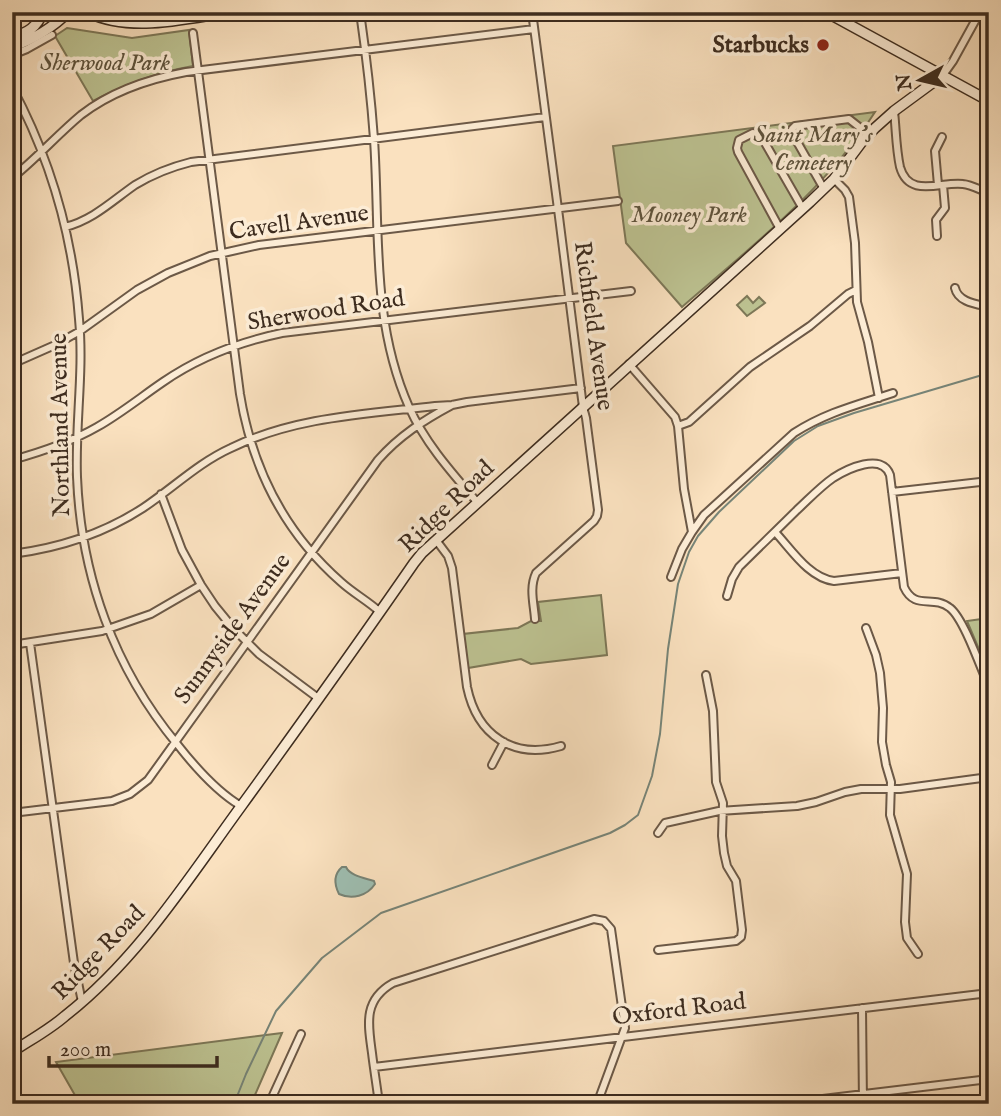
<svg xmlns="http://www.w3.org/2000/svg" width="1001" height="1116" viewBox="0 0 1001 1116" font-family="'IM FELL English',serif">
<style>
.green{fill:#bdc392;stroke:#7d7858;stroke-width:2}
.water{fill:#9ebeb1;stroke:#778477;stroke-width:2}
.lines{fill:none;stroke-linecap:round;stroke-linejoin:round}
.stream{stroke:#778477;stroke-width:2}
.street-casing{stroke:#6c5947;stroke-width:10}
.secondary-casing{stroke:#3d2c1f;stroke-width:12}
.street{stroke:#fcecd5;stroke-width:6}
.secondary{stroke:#fcecd5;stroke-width:9}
.poi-dot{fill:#8f2418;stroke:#fcecd5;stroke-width:2.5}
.labels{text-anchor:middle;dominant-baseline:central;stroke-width:7;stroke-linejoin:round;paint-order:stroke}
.poi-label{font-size:24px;font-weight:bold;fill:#3d2c1f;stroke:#fcecd5;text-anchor:end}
.park-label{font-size:24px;font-style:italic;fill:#5d523c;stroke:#fcecd5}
.street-label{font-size:24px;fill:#3d2c1f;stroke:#fcecd5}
</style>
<rect width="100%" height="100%" fill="#fae1bf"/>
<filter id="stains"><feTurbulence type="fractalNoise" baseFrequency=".00286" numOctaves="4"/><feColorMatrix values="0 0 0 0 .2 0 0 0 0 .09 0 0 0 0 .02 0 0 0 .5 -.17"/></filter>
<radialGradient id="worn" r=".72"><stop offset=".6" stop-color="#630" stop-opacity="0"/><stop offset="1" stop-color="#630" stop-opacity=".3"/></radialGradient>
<path class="green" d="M67,28L132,38L189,30L193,66C155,73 128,83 93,101L55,36Z
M875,112C825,190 751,247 682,307L626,243L613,146Z
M747,296L753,303L759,297L765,303L747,316L737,305Z
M601,595L607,655L531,664L521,659L468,668L463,634L518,628L531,621H541L538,602Z
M989,618V673L967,621Z
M282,1033L251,1104H80L56,1062Z"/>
<path class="water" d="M342,867H346C350,876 365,878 374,881L375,884C367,896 352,900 339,894C334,884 334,874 342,867Z"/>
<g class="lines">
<path class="stream" d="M234,1104L246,1074L276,1011L322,958L381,913L610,833L625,825L638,815L652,776L660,734L668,649L678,584L689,552L698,536L719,512L794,441L818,426L854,413L989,373"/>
<defs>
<path id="street" d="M360,12C366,54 371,97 374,139C380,230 371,322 409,407C425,443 452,473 477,502
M532,12L558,209L583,407L586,418L598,510L597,516L594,521L536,573C529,588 534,604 535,619
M193,33L240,394C252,468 284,532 341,582C353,593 368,601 380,612
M12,55L27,49L52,35
M943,75L953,61L980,12
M12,87C50,158 73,238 79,319C84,372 75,424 77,477C81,576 114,668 177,744C195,767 217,792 241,806
M894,111C896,129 896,149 900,167C909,199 941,181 963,184C972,185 980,190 989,193
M12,178C37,158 57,135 81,115C112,91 148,79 186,72L534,29
M834,179L845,190L849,197L855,243L857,302L868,342L879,398
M938,185L935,151L942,137
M824,189L792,133V129L795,126L849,119L868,134
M984,191L989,180
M65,227C93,220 112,201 135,185C153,174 171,167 191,162L545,117
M780,229L738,152L737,148L739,140L753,133L761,136L803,209
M937,236L936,220L945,208L943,185
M955,288C958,302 976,304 989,307
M12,364L55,345L80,331L137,290L168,273L210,256L259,245L618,201
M629,364L675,417L678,426L684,489L692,532
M678,426L689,422L750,367L810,326L848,294L856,290
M12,460C41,452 71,442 97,427C120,414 141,397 163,382C199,357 239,342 282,333L631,291
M892,492L989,481
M161,494L182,550L201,585L215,606L233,628L259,654L318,698
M775,532C791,549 809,578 834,581L902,573
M436,540L448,556L452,568L467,687C477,735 513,760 561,746
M12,554C59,548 103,534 143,508C173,488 198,463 231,448C294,417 366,414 435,406L452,405L467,402L581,388
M671,577L682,549L692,532L704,515L794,433C827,412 857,405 893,393
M727,596L732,579L739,567C758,548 778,529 797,510C809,499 820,487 833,478C847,469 882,452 890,475L904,587C915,611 933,594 950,608C964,619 981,669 989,687
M866,628L876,655L880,673L883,708L882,742L886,765L891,782L890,815L907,874L905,922L907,938L918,954
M30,643L74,963L82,1002
M12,645L102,631L151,614L201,585
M492,765L504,742
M12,813L112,801L130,794L148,780L378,460C399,436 424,420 452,405
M658,833L665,823L719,811L797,806L816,802L845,792L861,789H900L989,777
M658,950L736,941L741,937L742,930L736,881L727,866L724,853L722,836L723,803L716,782L713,711L706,675
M862,1008L863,1104
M374,1067L989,993
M269,1104L301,1034
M379,1104C377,1087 374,1070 372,1053C368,1024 363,1000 393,983L594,919L604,921L611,929L625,1028L597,1104
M781,1104L989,1079"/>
<path id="secondary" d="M87,12C131,33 183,19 230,12
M103,12C128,19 152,16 176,12
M826,12L989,101
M12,37C28,33 37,27 43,12
M12,47C32,40 54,27 68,12
M12,1052C30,1040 49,1030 65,1016C138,959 188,879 242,805C300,725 358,644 414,563L422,553L810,202L834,179L861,143L875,128L894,111L943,75"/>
</defs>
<use href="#street" class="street-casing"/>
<use href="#secondary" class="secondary-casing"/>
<use href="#street" class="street"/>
<use href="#secondary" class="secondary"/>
</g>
<circle class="poi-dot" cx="823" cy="45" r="7"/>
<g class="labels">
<g class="poi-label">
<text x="809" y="45">Starbucks</text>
</g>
<g class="park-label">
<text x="105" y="63">Sherwood Park</text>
<text x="813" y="135">Saint Mary's<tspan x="813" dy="28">Cemetery</tspan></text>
<text x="689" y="215">Mooney Park</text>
</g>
<g class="street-label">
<text transform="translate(299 223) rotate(-8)">Cavell Avenue</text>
<text transform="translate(326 311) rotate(-9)">Sherwood Road</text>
<text transform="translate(593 326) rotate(82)">Richfield Avenue</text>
<text transform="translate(61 425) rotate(-91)">Northland Avenue</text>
<text transform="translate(447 507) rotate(-44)">Ridge Road</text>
<text transform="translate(233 629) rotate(-54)">Sunnyside Avenue</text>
<text transform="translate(99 953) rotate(-46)">Ridge Road</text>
<text transform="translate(679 1010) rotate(-7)">Oxford Road</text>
</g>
</g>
<rect width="1001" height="1116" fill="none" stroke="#fae1bf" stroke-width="42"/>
<rect x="14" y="14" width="973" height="1088" fill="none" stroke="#3d2c1f" stroke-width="3.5"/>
<rect x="21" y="21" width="959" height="1074" fill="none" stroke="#3d2c1f" stroke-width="2"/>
<g transform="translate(920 80) rotate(262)" stroke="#fcecd5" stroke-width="5" paint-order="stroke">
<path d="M0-5L12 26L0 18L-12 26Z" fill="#3d2c1f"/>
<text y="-10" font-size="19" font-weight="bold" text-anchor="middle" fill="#3d2c1f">N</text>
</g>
<path d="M49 1056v10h168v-10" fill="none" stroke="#3d2c1f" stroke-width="3.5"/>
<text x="60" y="1056" font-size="21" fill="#3d2c1f" stroke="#fcecd5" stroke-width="5" paint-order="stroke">200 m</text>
<rect width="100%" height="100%" filter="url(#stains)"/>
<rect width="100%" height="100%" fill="url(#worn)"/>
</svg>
